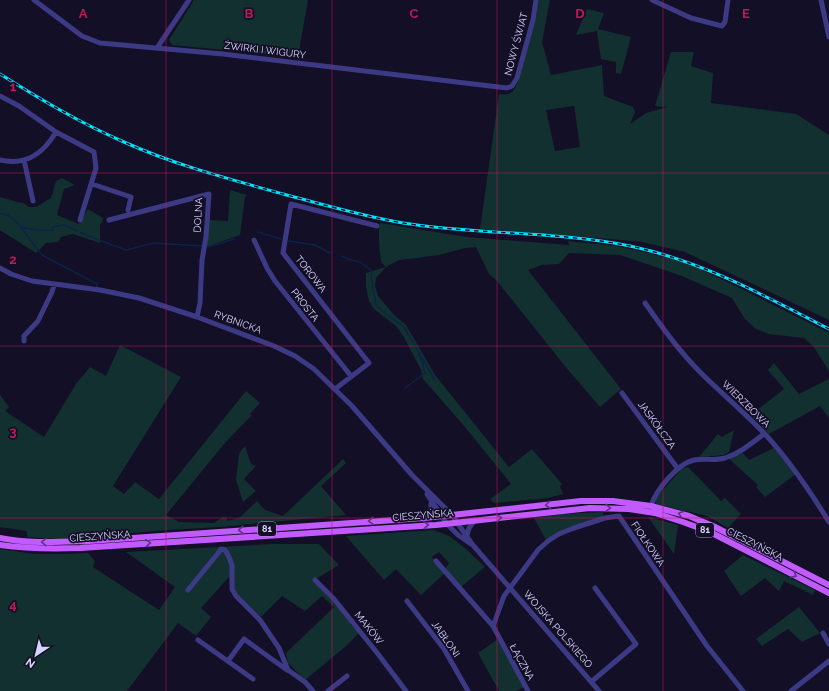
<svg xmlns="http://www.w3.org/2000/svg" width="829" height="691" viewBox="0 0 829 691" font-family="Raleway,sans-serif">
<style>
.green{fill:#12302f;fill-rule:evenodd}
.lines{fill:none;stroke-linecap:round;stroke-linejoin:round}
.stream{stroke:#0c2248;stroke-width:1.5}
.minor{stroke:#3d3a85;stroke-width:5}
.major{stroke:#c25bff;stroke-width:6}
.rail-casing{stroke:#00e5ff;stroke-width:3}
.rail{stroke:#130f26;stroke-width:1.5;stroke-dasharray:4.5;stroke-linecap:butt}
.oneway{stroke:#623188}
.grid{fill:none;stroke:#c2185b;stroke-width:1;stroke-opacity:0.55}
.labels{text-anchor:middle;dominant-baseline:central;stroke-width:3.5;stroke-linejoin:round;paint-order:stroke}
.shield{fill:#130f26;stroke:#9e99be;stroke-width:1}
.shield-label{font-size:9px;font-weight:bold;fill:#d9d4ff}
.street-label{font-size:10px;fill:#d9d4ff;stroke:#130f26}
.grid-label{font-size:13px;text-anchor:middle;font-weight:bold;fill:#c2185b;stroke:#130f26;stroke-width:3.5;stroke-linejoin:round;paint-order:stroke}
</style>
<rect width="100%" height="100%" fill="#130f26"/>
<path class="green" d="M194,0H308L298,57L172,45L169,40Z
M538,0H550L542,42L551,75L602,65L604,96L633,107L635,112L630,124L646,113L667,107L655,106L671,52H694L691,66L713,73L711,103L796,114L829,135V320L685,252L642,242L588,237L480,229L499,94C511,96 513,92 518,82L536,16ZM574,106L580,147L555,151L546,110Z
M587,9L604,13L598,29L631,37L621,74L616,73V62L601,59L597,31L576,35Z
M62,178L75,185L64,189L57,215L79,224L88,209L103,218L102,223L100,224V243L73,234L61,237L58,242L46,243L36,253L0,230V197L25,204L28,207H36L51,198L56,181Z
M230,190L247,195L245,197L240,235L206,247L209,220L228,221Z
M380,223L466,237L569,245L568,241L616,246L649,253L688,264L736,286L829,333V371L813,346L804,338L769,334L756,329L745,319L732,298L682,276L620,255L569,253L559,264L542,265L528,270L621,389L600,407L564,365L497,281L489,274L476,247L465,248L439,255L417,258L399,260L386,267L376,278L375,286L378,296L395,316L406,325L435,375L509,467L532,449L562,484L560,487L563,494L548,498L494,503L490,499L511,484L465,427L423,379L421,370L405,339L397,327L374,309L369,301L366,287V273L386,267C385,266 383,264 382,263C379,258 378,228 380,223Z
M120,345L181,377L113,486L124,494L135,482L159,499L246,391L260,403L250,414L252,415L251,416L224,444L166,515L179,522L214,523L223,517L227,518V521L239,518L257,501L265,510L283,516L343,459L346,463L321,486L346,515L220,527L167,530L59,539L27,537V531L0,527V395L9,407L5,411L44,437L76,384L90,367L106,376Z
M774,363L799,394L829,379V418L820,406L769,434L751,415L784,389L768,370Z
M734,430L729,452L723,455L699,457L718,434L722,437Z
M245,446L251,464L256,466L244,479L256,491L243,502L236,480L239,453Z
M774,448L796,474L765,497L756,487L758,485L728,458L741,451L749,460Z
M688,467L721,501L725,498L741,514L728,528L707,516L656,504V499L661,492L682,469Z
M603,512V517L546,540L534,518L562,514Z
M648,517L678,525L674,554Z
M434,530L449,536L465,548L485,567L461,587L445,569L449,563L439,552L432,557L445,573L421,595L396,569L384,580L346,536Z
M272,544H319L339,565L316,579L355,621L350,624L359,633L345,647L305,680L288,663L286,653L334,607L322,596L305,611L282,596L261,617L236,595L229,577L201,608L211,617L196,636L178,623L127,691H0V549L35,554H68L88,553L95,561L93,567L159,610L175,587L126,552Z
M743,555L815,590L813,595L784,581L779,591L765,578L741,596L724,571Z
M799,607L820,633L802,642L788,629L762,646L756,639Z
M498,639L524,687L516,691H499L478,653Z"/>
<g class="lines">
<path class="stream" d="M0,213L9,216L16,221L42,255L97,284V287
M21,227L37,230H53L52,227L64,225L78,231
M258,232L281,239
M81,233L126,250L153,243L203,246
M288,241L315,245L330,253
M208,247L234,239
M341,256L351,260L360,262L372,271L371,276L376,306L404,327L435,380
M405,388L425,373L424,371L423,363L418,354L419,352"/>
<path class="minor" d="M34,0L82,36L100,43L223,54L507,88L512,86L517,78L533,20L536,0
M652,0L691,18L722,26L725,22L728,0
M821,0L829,37
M157,48L189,0
M0,96L19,106L56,132C43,154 26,166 0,160
M56,132L94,152L96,168L80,220
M24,160L33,201
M92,184L131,197L128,210
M109,220L209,194L206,237L202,260L200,303L197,317
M254,240L267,268L275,281L351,376
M0,268L11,274L32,281L100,290L139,298L197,317L274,346L295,356L314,369L352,406L412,475L452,515L472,544L599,691
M645,303C662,327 679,351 700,372C721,393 744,412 764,433C789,460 810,491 829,522
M24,341V336L38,321L52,292L54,285
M335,389L369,363L283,253L291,204L377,226
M622,393L678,469
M427,494L447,524L458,535L471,544
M651,506C656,490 677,464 694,460C704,458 715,461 725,458C740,453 752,443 764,434
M424,518L431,511V502
M467,535L469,528L475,520
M436,561L493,626
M315,580L334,599L378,654L406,691
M188,590L219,552L221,549L225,550L229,557L232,565V589L236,596L260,620L279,648L288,670L305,682L313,691
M407,601L444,649L468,691
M823,633L829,644
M198,640L253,679
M228,661L244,639L287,670
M591,682L636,644L595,588
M328,691L347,676
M528,691L493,626L504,596L538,550L548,541L559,534L574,528L605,518L619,516L707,646L743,691
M791,691L829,661"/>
<path class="major" d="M0,538C29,544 59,542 89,541L424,518L581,501H613L651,506L689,516L713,526L829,585
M0,545C27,549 53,549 80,548L436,525L590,508L629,509L655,513L683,522L710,532L829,593"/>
<defs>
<path id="rail" d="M0,74C40,99 80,123 124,142C175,165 229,179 283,194C322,204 362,216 403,223C478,235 556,231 630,246C702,261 765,296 829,329"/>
</defs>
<use href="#rail" class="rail-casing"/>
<use href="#rail" class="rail"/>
</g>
<defs><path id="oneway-chevron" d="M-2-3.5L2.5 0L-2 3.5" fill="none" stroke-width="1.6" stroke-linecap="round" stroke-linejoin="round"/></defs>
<g class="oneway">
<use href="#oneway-chevron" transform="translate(548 505) rotate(173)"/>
<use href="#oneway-chevron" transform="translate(608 508) rotate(1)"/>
<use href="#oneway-chevron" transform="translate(681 514) rotate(-162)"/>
<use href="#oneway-chevron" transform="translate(499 518) rotate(-6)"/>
<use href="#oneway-chevron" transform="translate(371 521) rotate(176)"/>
<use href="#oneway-chevron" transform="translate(426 525) rotate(-4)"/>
<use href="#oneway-chevron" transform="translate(241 530) rotate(176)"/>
<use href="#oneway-chevron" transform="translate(44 542) rotate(-179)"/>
<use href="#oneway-chevron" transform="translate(148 543) rotate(-4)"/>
<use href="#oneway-chevron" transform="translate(794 575) rotate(27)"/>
</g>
<path class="grid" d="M166,0V691M332,0V691M497,0V691M663,0V691M0,173H829M0,346H829M0,518H829"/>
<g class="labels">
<g class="shield">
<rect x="258" y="522" width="18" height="14" rx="3"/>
<rect x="696" y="523" width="18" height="14" rx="3"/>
</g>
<g class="shield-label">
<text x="267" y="529">81</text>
<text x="705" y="530">81</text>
</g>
<g class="street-label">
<text transform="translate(516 44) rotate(-75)">NOWY ŚWIAT</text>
<text transform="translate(265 50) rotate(7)">ŻWIRKI I WIGURY</text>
<text transform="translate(198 215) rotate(-87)">DOLNA</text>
<text transform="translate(311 274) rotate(52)">TOROWA</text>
<text transform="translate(305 305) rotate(52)">PROSTA</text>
<text transform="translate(238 322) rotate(20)">RYBNICKA</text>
<text transform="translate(746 404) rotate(44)">WIERZBOWA</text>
<text transform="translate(657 425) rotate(54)">JASKÓŁCZA</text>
<text transform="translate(423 515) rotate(-5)">CIESZYŃSKA</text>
<text transform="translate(100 536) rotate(-4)">CIESZYŃSKA</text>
<text transform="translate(648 544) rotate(56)">FIOŁKOWA</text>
<text transform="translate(755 544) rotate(27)">CIESZYŃSKA</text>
<text transform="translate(369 628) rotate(51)">MAKÓW</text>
<text transform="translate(558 629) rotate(49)">WOJSKA POLSKIEGO</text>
<text transform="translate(446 639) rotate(55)">JABŁONI</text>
<text transform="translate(522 662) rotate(61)">ŁĄCZNA</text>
</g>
</g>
<g class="grid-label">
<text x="83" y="18">A</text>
<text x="249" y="18">B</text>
<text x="414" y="18">C</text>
<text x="580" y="18">D</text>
<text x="746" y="18">E</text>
<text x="13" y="91">1</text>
<text x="13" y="264">2</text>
<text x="13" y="436">3</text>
<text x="13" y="609">4</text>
</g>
<g transform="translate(36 655) rotate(215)" stroke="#130f26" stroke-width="3" paint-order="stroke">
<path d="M0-3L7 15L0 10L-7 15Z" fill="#d9d4ff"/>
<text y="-6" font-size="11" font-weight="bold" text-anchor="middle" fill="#d9d4ff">N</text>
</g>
</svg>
